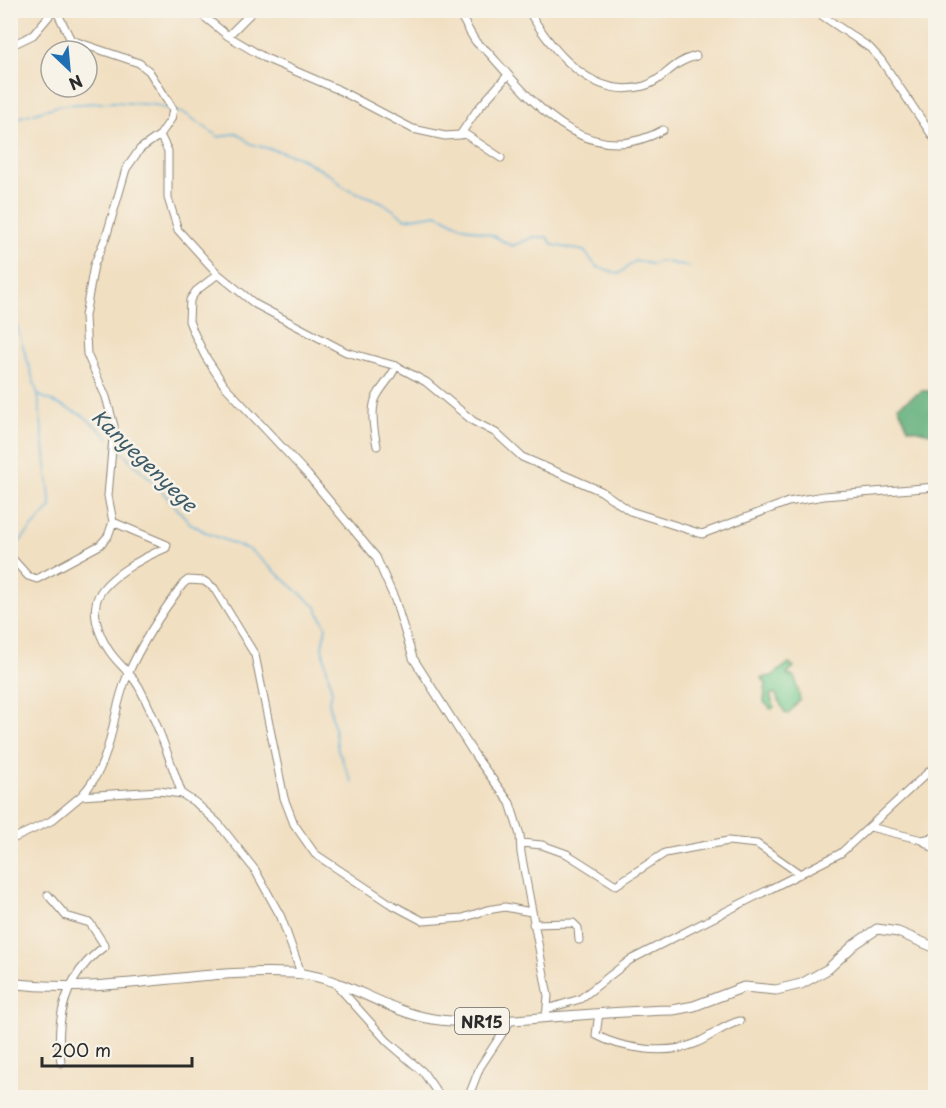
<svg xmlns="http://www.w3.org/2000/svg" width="946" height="1108" viewBox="0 0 946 1108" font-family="'Playpen Sans',sans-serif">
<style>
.green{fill:#75cb90;stroke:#507b5e;stroke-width:1.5}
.forest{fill:#60af7a;stroke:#466d52;stroke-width:1.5}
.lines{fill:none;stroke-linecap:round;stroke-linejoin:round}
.stream{stroke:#5eb1da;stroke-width:1.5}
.minor-casing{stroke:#8e8576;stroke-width:9}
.highway-casing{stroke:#8e8576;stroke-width:11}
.minor{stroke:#fff;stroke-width:7}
.highway{stroke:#fff;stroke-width:9}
.labels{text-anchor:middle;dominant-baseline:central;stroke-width:5;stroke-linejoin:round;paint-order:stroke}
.shield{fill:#f7f3e8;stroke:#686764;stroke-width:1.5}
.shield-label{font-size:16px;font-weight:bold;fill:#2b2b2b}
.water-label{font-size:20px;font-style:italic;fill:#3d5a68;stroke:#f7f3e8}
</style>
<rect width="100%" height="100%" fill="#f7f3e8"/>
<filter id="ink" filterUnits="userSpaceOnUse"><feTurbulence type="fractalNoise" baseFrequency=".0167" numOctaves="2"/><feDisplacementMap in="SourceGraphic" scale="12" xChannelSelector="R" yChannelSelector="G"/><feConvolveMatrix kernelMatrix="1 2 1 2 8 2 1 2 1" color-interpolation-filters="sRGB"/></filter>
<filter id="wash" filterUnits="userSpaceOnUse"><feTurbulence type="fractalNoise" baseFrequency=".008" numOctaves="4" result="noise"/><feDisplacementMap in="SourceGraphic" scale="24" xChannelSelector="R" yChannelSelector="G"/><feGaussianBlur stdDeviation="1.35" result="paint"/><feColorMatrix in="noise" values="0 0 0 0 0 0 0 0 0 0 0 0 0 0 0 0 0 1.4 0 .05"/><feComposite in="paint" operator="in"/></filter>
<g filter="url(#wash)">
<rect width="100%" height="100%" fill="#f1dfc1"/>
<path class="green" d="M789,663L794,667L787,675L795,677L800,700L788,714L785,713L775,693L770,695L774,707L771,709L764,702L766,683L761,678L772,676Z"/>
<path class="forest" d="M922,391H935V434L908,428L898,406Z"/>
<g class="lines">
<path class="stream" d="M175,111L186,114L219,137L237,133L251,144L297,156L332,176L345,188L382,202L406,219L437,214L461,226L494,236L512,246L534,237H547L553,245L584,251L597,267L619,274L635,261L651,264L661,261L690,267
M10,120L61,105L115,102L155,105L169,110
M10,304L38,395L51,507L12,550
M38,395L84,416L109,438
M114,444L158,487L190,523L207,533L250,550L316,607L326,627L322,647L332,692L329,701L338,750L352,782"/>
</g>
</g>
<g filter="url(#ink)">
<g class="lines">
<defs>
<path id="minor" d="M56,10L71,40L139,63L149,71L173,109L171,119L160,135L168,151V198L178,230L218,274L255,304L346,352L396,366L426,382L473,421L496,433L522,457L601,491L630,511L702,534L788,502L824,496L936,487
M196,10L228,36L265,58L337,89L413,129L445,136L460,135L477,110L507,76
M457,10C464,20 469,32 476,42C479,46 484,48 487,51C532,101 586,173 663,130
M528,10C551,49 592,101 644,86C665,80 671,62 696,56
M814,10L870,48L881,60L936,141
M228,36L254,10
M10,46L33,35L54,10
M460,135L465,134L501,158
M218,274L196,291L190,300L189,321L193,331L205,356L224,385L307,474L376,557L395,600L413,658L476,757L510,803L520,835L521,853L548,996L546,1018
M377,446C374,432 369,407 378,394C384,384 391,378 396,366
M113,522L167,545L166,548C146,556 99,580 96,604C93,620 101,639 110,652C119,665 132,674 139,687C157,721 169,758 182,794
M10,556L28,576L37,579L100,545L108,536L113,522L108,496L114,426L106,397L87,354L85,316L94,265L107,234L126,169L140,149L160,135
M81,796C116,759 109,717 128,674C142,642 162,612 183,584L188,580L204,581L214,588L255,655L284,798L294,824L315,854L389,903L423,921L463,918L487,910L505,907L531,912
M870,827L922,840L936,850
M10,840L51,821L81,796L159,791L182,794L196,803L218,823L255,870L281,917L301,973
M922,840L936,837
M521,843L542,845L567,854L616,885L665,853L728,841L757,844L800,874
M48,895L66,916L90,923L105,946C66,974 55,1016 61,1063
M533,924L573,923L578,928L579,940
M334,982L387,1041L423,1072L441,1098
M547,1009L580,999L630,960L841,853L936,765
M599,1013L596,1035C622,1049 666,1055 694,1044C710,1038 723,1025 740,1021
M468,1098L480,1067L511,1020"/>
<path id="highway" d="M10,983C105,996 197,968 291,973C343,975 383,1011 433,1019C464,1024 497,1021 528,1019C576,1015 625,1011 673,1010L694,1006L744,987L776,990L801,984L828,969L855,944L877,929L898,932L936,948"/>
</defs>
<use href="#minor" class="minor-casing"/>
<use href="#highway" class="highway-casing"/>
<use href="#minor" class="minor"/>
<use href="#highway" class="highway"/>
</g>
</g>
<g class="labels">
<rect class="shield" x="455" y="1008" width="54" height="26" rx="4.5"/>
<g class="shield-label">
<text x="482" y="1021">NR15</text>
</g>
<g class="water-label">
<text transform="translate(145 460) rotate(44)">Kanyegenyege</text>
</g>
</g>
<rect width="946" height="1108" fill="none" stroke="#f7f3e8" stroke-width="36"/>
<g transform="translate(69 69) rotate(154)"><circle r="28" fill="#f7f3e8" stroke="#a5a39c" stroke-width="1.5"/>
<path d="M0-4.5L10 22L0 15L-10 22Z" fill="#1f6fb2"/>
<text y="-9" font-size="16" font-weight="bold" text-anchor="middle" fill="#2b2b2b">N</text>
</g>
<path d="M42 1057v9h150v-9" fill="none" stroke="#2b2b2b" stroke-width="3"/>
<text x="51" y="1057" font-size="18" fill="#2b2b2b" stroke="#f7f3e8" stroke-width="4.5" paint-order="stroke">200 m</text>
</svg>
